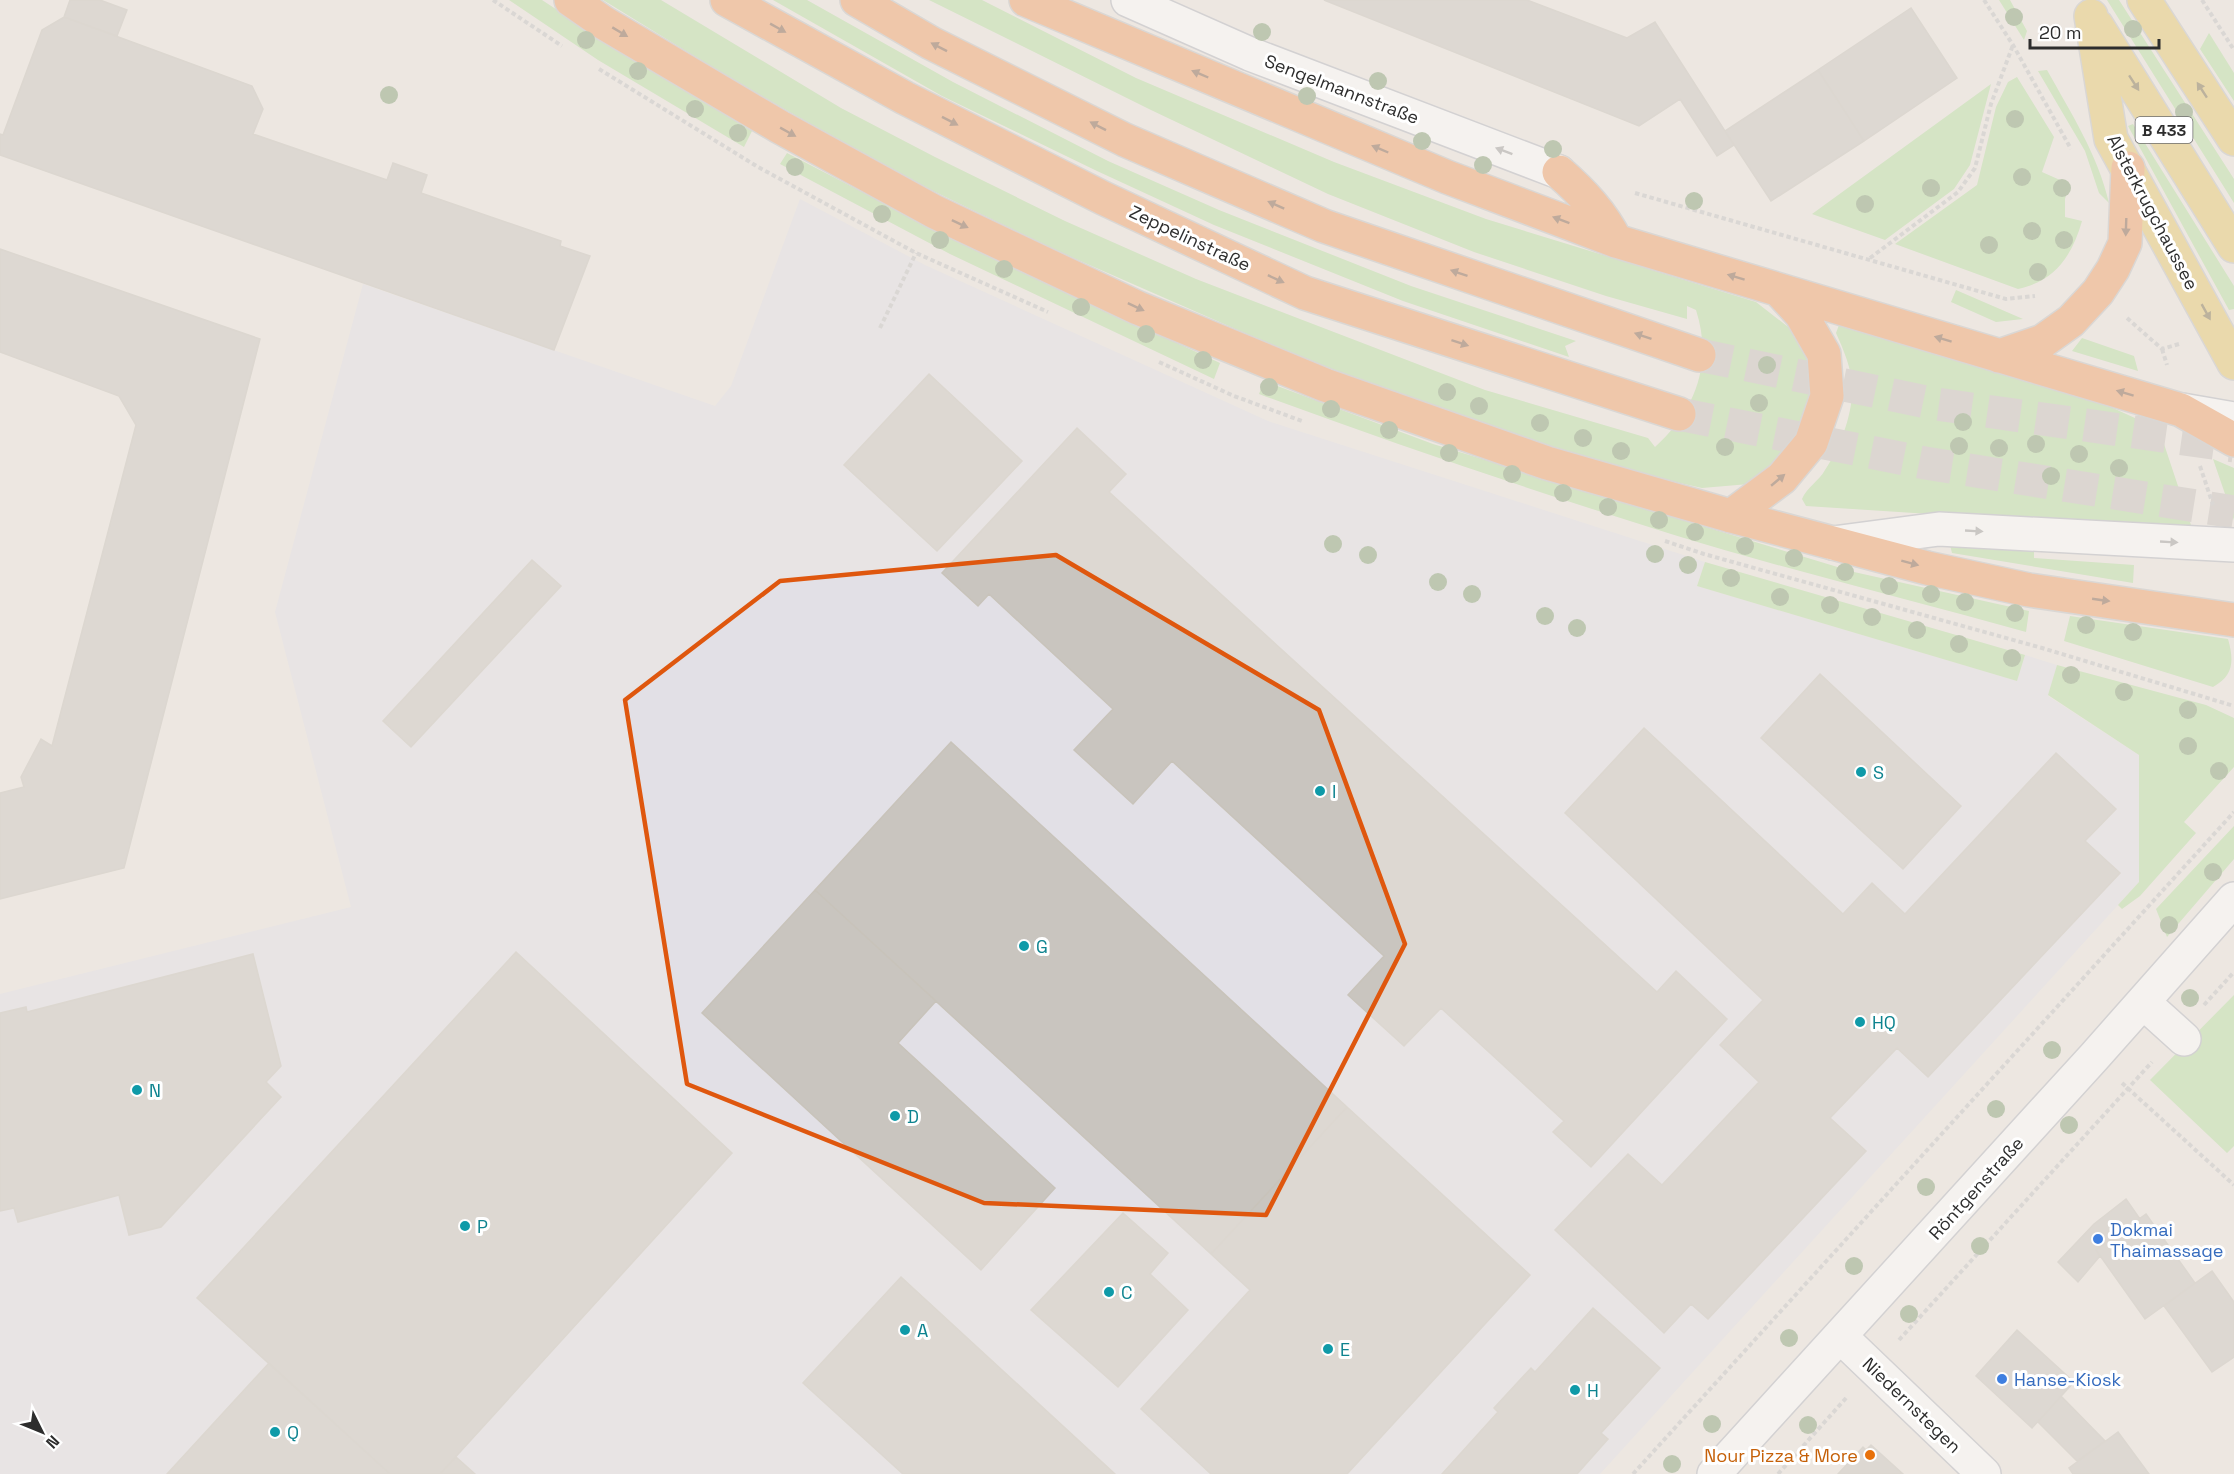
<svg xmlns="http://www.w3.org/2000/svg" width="2234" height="1474" viewBox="0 0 2234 1474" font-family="'Space Grotesk',sans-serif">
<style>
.industrial{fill:#e2e0e6}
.green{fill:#b8dfa2}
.building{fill:#c9c5bf;stroke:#c8c3ba;stroke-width:1.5}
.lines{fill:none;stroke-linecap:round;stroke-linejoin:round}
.highway-tunnel{stroke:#c7c2bd;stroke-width:33;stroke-dasharray:33 16;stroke-linecap:butt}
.minor-casing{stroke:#b4b7bf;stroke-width:36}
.major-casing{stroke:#c4c4c4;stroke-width:36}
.highway-casing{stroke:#c4c4c4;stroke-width:36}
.path{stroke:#c4c4c4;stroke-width:4;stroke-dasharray:4.5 3;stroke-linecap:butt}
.minor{stroke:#fff;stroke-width:33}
.major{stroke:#e6c76c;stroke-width:33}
.highway{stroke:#f29f67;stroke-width:33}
.tree{fill:#86a077}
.oneway{fill:#866047}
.oneway2{fill:#807249}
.oneway3{fill:#a0a0a0}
.marked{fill:none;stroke:#df570e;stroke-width:4.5;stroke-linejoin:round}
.culture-dot{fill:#0f9aa8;stroke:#fff;stroke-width:2}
.shop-dot{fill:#3f7fe0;stroke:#fff;stroke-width:2}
.food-dot{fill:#e8710a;stroke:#fff;stroke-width:2}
.labels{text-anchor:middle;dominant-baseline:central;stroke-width:6;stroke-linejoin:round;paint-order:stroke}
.shield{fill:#fff;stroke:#6c6c6c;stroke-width:1.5}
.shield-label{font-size:16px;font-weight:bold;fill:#2d2d2d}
.street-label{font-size:18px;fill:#2d2d2d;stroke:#fff}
.culture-label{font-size:18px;fill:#0d838f;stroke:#fff;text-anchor:start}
.shop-label{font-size:18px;fill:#366cbe;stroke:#fff;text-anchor:start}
.food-label{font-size:18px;fill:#c56008;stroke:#fff;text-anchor:end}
</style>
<rect width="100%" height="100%" fill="#ede7e1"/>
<path class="industrial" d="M800,199L925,265L1268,421L1705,562L1697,586L2017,681L2025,655L2057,665L2048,696L2139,755V882L1600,1474H0V994L351,907L275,612L363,284L715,406L731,386Z"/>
<path class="green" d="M509,0H542L609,44L752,131L744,147L598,60Z
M603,0H661L841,108L935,157L1065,221L1196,279L1485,390L1648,438L1655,447C1696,410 1713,363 1696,310L1687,306V319L1606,296L1474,252L1328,194L1151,110L929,0H982L1136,78L1334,162L1486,219L1756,302L1792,330L1808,362L1810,399L1801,431L1781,460L1749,484L1702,488L1631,472L1482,424L1322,367L1053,249L896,173L725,75Z
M773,0H807L953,82L1108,161L1219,210L1411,286L1576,341L1565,346L1569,357L1403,301L1214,225L1097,171L942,96Z
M1999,0H2010L2027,31L2024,40Z
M2107,0H2119L2234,179V203Z
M2209,33L2234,73V101L2200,49Z
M2047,70C2071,113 2098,155 2109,203L2099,193L2085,151L2038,71Z
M2017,77L2054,137L2042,172L2069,184L2065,199V217L2082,221C2072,256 2055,281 2018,289L1895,244L1977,185L1996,107L2008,82Z
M1991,84L1970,165L1954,189L1885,240L1812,214Z
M2133,124L2234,286V309L2229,310L2128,126Z
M787,153L957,241L1220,363L1214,379L950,254L780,164Z
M1956,290L2023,319L1996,322L1951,302Z
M1846,323L2080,393L2159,429L2193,531L1806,506L1802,499C1807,487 1819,481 1825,470C1839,449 1852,417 1852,391C1853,371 1844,351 1836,333L1839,325Z
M2082,338L2134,356L2138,371L2072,351Z
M1264,381L1433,444L1676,518L1854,572L2029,611L2026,632C1908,599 1788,570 1671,534C1533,491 1395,444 1259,394Z
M2213,459L2234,468V520Z
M1950,545H2034V558L2134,565L2133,583L1952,553Z
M1705,562L2025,655L2017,681L1697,586Z
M2070,616L2228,639C2234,660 2234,676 2213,687L2064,641Z
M2057,665L2206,705L2234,718V767L2184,822L2196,833L2140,896L2122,909L2118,905L2139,882V755L2048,695Z
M2234,826V859L2167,937L2156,909Z
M2234,995V1146L2227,1153L2150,1080Z"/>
<path class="building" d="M70,0H100L127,10L117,36L64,17Z
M1324,0H1527L1627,38L1655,22L1734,145L1717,156L1680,99L1639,126Z
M1911,8L1957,78L1864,141L1818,70Z
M64,17L252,86L263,109L253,134L387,180L393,163L427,175L421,193L561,241L560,246L590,256L554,350L0,155V134L3,135L42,30Z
M1818,70L1864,141L1771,201L1725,131Z
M0,249L260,339L124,868L0,899V793L24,787L21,777L41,739L52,746L136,425L119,396L0,352Z
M929,374L1022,461L937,551L844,465Z
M1077,428L1126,474L1109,492L1657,992L1676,971L1727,1019L1591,1167L1553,1132L1564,1121L1441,1008L1404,1046L1348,995L1384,956L1172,761L1133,804L1074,750L1113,709L989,594L978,606L942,573Z
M532,560L561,586L411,747L383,721Z
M1820,674L1961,806L1903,869L1761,738Z
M1644,728L1843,914L1872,883L1905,914L2056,753L2116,809L2085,841L2120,873L1928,1077L1897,1048L1830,1118L1866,1151L1708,1319L1691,1304L1664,1333L1555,1230L1628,1154L1662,1185L1759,1082L1720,1045L1763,1000L1565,813Z
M951,742L1347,1107L1211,1254L815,890Z
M815,890L936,1001L898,1043L1055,1188L981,1270L702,1013Z
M516,952L732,1153L440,1474H390L197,1298Z
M253,954L281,1066L266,1082L281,1097L161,1227L129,1235L119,1195L18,1222L14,1208L0,1211V1013L26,1007L27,1012Z
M1347,1107L1530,1275L1347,1474H1211L1141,1409L1250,1290L1211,1254Z
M2126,1199L2140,1219L2096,1250L2100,1256L2078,1282L2058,1262L2094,1224Z
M1123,1213L1168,1253L1150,1274L1188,1310L1118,1387L1031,1310Z
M2146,1214L2195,1283L2145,1319L2096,1250Z
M2212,1271L2234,1302V1357L2212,1372L2164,1306Z
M901,1277L1115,1474H903L803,1383Z
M1593,1308L1660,1368L1601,1433L1608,1439L1577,1474H1442L1498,1412L1494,1408L1531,1368L1535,1372Z
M2017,1330L2074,1382L2032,1428L1976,1376Z
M269,1363L390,1474H167Z
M2061,1396L2105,1441L2077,1461L2038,1422Z
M2118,1432L2149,1474H2073L2069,1468Z
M1871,1445L1903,1474H1838L1863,1447L1866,1450Z
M456,1457L475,1474H440Z"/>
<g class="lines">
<path class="highway-tunnel" d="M1699,355L1936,404L2234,446
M1679,414L1925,463L2234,512"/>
<defs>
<path id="minor" d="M1128,0L1250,54L1559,172
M2182,410L2234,419
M1833,543L1939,529L2234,545
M2143,1002L2184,1039
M1841,1337L1984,1474
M1714,1474L2094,1057L2234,899"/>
<path id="major" d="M2144,0L2234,139
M2091,16L2111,139L2234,363
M2097,26L2234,246"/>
<path id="highway" d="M571,0L604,23L780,127L935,212L1138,308L1325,385L1547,463L1731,516L1927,568L2029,590L2234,620
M727,0L905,98L1103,198L1305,293L1679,414
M857,0L931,43L1125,140L1324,226L1699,355
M1026,0L1447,177L1616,241L2181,410L2234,440
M1559,172C1583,193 1602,213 1616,241
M1999,356L2043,341L2071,321L2098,292L2113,269L2125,243L2128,168
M1731,516L1782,478L1811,443L1827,396L1824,354L1801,314L1779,290"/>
</defs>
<use href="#minor" class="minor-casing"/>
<use href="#major" class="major-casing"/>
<use href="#highway" class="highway-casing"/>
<path class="path" d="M493,0L562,46
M1984,0L2013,45L2071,149
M2202,0L2234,50
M599,69L758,167L916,253L1048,312
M1635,193L2006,299L2035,296
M1870,258L1958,192L1975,168L1991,104L2013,45
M2127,318L2162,349L2179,344
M880,328L916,253
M2162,349L2167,365
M1159,362L1234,396L1302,421
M2200,466L2213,505
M1665,541L1704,554L2042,648L2234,706
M2204,1005L2234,972
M2122,1083L2234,1185
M1899,1340L2152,1062
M1633,1474L2234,812
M1778,1474L1847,1397"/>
<use href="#minor" class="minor"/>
<use href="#major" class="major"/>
<use href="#highway" class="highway"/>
</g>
<g class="tree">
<circle cx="2014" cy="17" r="9"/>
<circle cx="2133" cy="29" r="9"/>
<circle cx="1262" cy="32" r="9"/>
<circle cx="586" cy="40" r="9"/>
<circle cx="638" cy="71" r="9"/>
<circle cx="1378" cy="81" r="9"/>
<circle cx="389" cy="95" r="9"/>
<circle cx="1307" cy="96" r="9"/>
<circle cx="695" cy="109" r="9"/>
<circle cx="2184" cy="112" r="9"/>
<circle cx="2015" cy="119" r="9"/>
<circle cx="738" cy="133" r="9"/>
<circle cx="1422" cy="141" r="9"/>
<circle cx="1553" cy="149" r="9"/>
<circle cx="1483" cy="165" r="9"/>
<circle cx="795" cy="167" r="9"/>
<circle cx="2022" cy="177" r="9"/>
<circle cx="1931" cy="188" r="9"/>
<circle cx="2062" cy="188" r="9"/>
<circle cx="1694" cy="201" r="9"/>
<circle cx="1865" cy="204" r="9"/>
<circle cx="882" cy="214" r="9"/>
<circle cx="2032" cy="231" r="9"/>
<circle cx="940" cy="240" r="9"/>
<circle cx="2064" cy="240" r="9"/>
<circle cx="1989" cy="245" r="9"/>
<circle cx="1004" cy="269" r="9"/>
<circle cx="2038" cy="272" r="9"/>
<circle cx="1081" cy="307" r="9"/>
<circle cx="1146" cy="334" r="9"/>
<circle cx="1203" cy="360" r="9"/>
<circle cx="1767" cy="365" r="9"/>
<circle cx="1269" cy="387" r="9"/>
<circle cx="1447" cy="392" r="9"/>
<circle cx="1759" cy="403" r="9"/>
<circle cx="1479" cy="406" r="9"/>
<circle cx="1331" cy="409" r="9"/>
<circle cx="1963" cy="422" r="9"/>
<circle cx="1540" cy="423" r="9"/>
<circle cx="1389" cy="430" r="9"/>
<circle cx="1583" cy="438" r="9"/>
<circle cx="2036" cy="444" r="9"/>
<circle cx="1959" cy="446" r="9"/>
<circle cx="1725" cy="447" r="9"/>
<circle cx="1999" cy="448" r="9"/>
<circle cx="1621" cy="451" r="9"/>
<circle cx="1449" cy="453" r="9"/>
<circle cx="2079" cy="454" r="9"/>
<circle cx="2119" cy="468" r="9"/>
<circle cx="1512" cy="474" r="9"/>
<circle cx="2051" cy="476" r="9"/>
<circle cx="1563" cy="493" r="9"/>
<circle cx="1608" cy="507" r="9"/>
<circle cx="1659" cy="520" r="9"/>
<circle cx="1695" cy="532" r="9"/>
<circle cx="1333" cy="544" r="9"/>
<circle cx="1745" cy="546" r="9"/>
<circle cx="1655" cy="554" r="9"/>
<circle cx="1368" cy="555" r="9"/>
<circle cx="1794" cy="558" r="9"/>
<circle cx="1688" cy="565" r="9"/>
<circle cx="1845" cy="572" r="9"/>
<circle cx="1731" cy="578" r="9"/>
<circle cx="1438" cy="582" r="9"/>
<circle cx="1889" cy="586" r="9"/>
<circle cx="1472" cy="594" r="9"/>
<circle cx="1931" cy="594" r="9"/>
<circle cx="1780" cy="597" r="9"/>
<circle cx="1965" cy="602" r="9"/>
<circle cx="1830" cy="605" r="9"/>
<circle cx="2015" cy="613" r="9"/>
<circle cx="1545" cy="616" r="9"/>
<circle cx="1872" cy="617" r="9"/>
<circle cx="2086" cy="625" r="9"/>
<circle cx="1577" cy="628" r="9"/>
<circle cx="1917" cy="630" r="9"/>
<circle cx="2133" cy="632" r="9"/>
<circle cx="1959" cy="644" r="9"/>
<circle cx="2012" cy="658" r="9"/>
<circle cx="2071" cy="675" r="9"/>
<circle cx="2124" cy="692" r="9"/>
<circle cx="2188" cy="710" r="9"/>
<circle cx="2188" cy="746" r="9"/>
<circle cx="2219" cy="771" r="9"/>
<circle cx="2213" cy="872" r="9"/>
<circle cx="2169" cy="925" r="9"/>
<circle cx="2190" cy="998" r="9"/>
<circle cx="2052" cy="1050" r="9"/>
<circle cx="1996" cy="1109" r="9"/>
<circle cx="2069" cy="1125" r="9"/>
<circle cx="1926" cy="1187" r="9"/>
<circle cx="1980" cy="1246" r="9"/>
<circle cx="1854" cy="1266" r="9"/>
<circle cx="1909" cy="1314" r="9"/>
<circle cx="1789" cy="1338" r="9"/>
<circle cx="1712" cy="1424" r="9"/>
<circle cx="1808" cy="1425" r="9"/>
<circle cx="1672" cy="1464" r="9"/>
</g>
<defs><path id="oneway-solid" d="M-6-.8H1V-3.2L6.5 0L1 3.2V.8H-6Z" transform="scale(1.5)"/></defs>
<g class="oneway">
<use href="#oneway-solid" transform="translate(778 28) rotate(29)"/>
<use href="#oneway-solid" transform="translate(620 32) rotate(31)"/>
<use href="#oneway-solid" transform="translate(939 47) rotate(-153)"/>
<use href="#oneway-solid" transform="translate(1200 74) rotate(-157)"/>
<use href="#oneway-solid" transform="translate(950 121) rotate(27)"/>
<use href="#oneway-solid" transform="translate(1098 126) rotate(-153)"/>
<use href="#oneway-solid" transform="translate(788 132) rotate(29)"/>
<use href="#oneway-solid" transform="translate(1380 149) rotate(-157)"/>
<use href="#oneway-solid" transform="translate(1276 205) rotate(-156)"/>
<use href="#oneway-solid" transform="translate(1561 220) rotate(-159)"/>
<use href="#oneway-solid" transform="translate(960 224) rotate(25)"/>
<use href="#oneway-solid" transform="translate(2126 227) rotate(92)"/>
<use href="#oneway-solid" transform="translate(1459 273) rotate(-161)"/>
<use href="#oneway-solid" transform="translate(1736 277) rotate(-163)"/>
<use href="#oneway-solid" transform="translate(1276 279) rotate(25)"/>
<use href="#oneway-solid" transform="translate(1136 307) rotate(25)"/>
<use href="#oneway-solid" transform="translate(1643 336) rotate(-161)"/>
<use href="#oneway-solid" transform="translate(1943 339) rotate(-163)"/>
<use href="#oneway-solid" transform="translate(1460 343) rotate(18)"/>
<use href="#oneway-solid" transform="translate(2125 393) rotate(-163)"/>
<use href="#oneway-solid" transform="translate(1778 480) rotate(-40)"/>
<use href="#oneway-solid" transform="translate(1910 563) rotate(15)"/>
<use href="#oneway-solid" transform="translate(2101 600) rotate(8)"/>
</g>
<g class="oneway2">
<use href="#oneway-solid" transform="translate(2134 83) rotate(57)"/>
<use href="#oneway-solid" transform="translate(2202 90) rotate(-123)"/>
<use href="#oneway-solid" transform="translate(2206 312) rotate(61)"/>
</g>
<g class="oneway3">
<use href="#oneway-solid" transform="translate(1504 151) rotate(-159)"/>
<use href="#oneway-solid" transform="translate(1974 531) rotate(3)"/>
<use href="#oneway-solid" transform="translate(2169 542) rotate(3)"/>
</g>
<path d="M0 0H2234V1474H0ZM1056,555L1319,710L1405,944L1266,1215L984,1203L687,1084L625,700L780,581Z" fill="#ede7e1" fill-opacity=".55" fill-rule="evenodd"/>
<path class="marked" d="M1056,555L1319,710L1405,944L1266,1215L984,1203L687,1084L625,700L780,581Z"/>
<g class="culture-dot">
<circle cx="1861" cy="772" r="6"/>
<circle cx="1320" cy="791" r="6"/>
<circle cx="1024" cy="946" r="6"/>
<circle cx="1860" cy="1022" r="6"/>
<circle cx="137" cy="1090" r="6"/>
<circle cx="895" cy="1116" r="6"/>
<circle cx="465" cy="1226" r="6"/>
<circle cx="1109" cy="1292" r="6"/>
<circle cx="905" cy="1330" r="6"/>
<circle cx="1328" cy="1349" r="6"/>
<circle cx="1575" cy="1390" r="6"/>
<circle cx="275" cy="1432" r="6"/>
</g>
<g class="shop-dot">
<circle cx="2098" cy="1239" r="6"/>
<circle cx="2002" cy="1379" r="6"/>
</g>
<circle class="food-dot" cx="1870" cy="1455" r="6"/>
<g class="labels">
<rect class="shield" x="2135.5" y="117" width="57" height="26" rx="4.5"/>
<g class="shield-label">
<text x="2164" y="130">B 433</text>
</g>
<g class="street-label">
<text transform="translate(1342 89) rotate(21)">Sengelmannstraße</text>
<text transform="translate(2153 212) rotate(62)">Alsterkrugchaussee</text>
<text transform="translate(1190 238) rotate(25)">Zeppelinstraße</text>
<text transform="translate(1976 1188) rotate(-48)">Röntgenstraße</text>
<text transform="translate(1912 1405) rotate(44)">Niedernstegen</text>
</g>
<g class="culture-label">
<text x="1873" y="772">S</text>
<text x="1332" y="791">I</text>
<text x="1036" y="946">G</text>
<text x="1872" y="1022">HQ</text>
<text x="149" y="1090">N</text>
<text x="907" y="1116">D</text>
<text x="477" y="1226">P</text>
<text x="1121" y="1292">C</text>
<text x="917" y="1330">A</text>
<text x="1340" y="1349">E</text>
<text x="1587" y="1390">H</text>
<text x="287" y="1432">Q</text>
</g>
<g class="shop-label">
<text x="2110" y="1229">Dokmai<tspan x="2110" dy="21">Thaimassage</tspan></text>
<text x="2014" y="1379">Hanse-Kiosk</text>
</g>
<g class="food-label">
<text x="1858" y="1455">Nour Pizza &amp; More</text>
</g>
</g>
<g transform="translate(42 1432) rotate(133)" stroke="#ffffff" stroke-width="4.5" paint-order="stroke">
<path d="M0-4.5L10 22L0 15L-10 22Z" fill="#2d2d2d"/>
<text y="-9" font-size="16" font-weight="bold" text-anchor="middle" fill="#2d2d2d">N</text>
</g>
<path d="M2030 39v9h129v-9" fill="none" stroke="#2d2d2d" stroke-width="3"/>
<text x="2039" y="39" font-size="18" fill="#2d2d2d" stroke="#ffffff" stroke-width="4.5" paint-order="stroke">20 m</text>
</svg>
